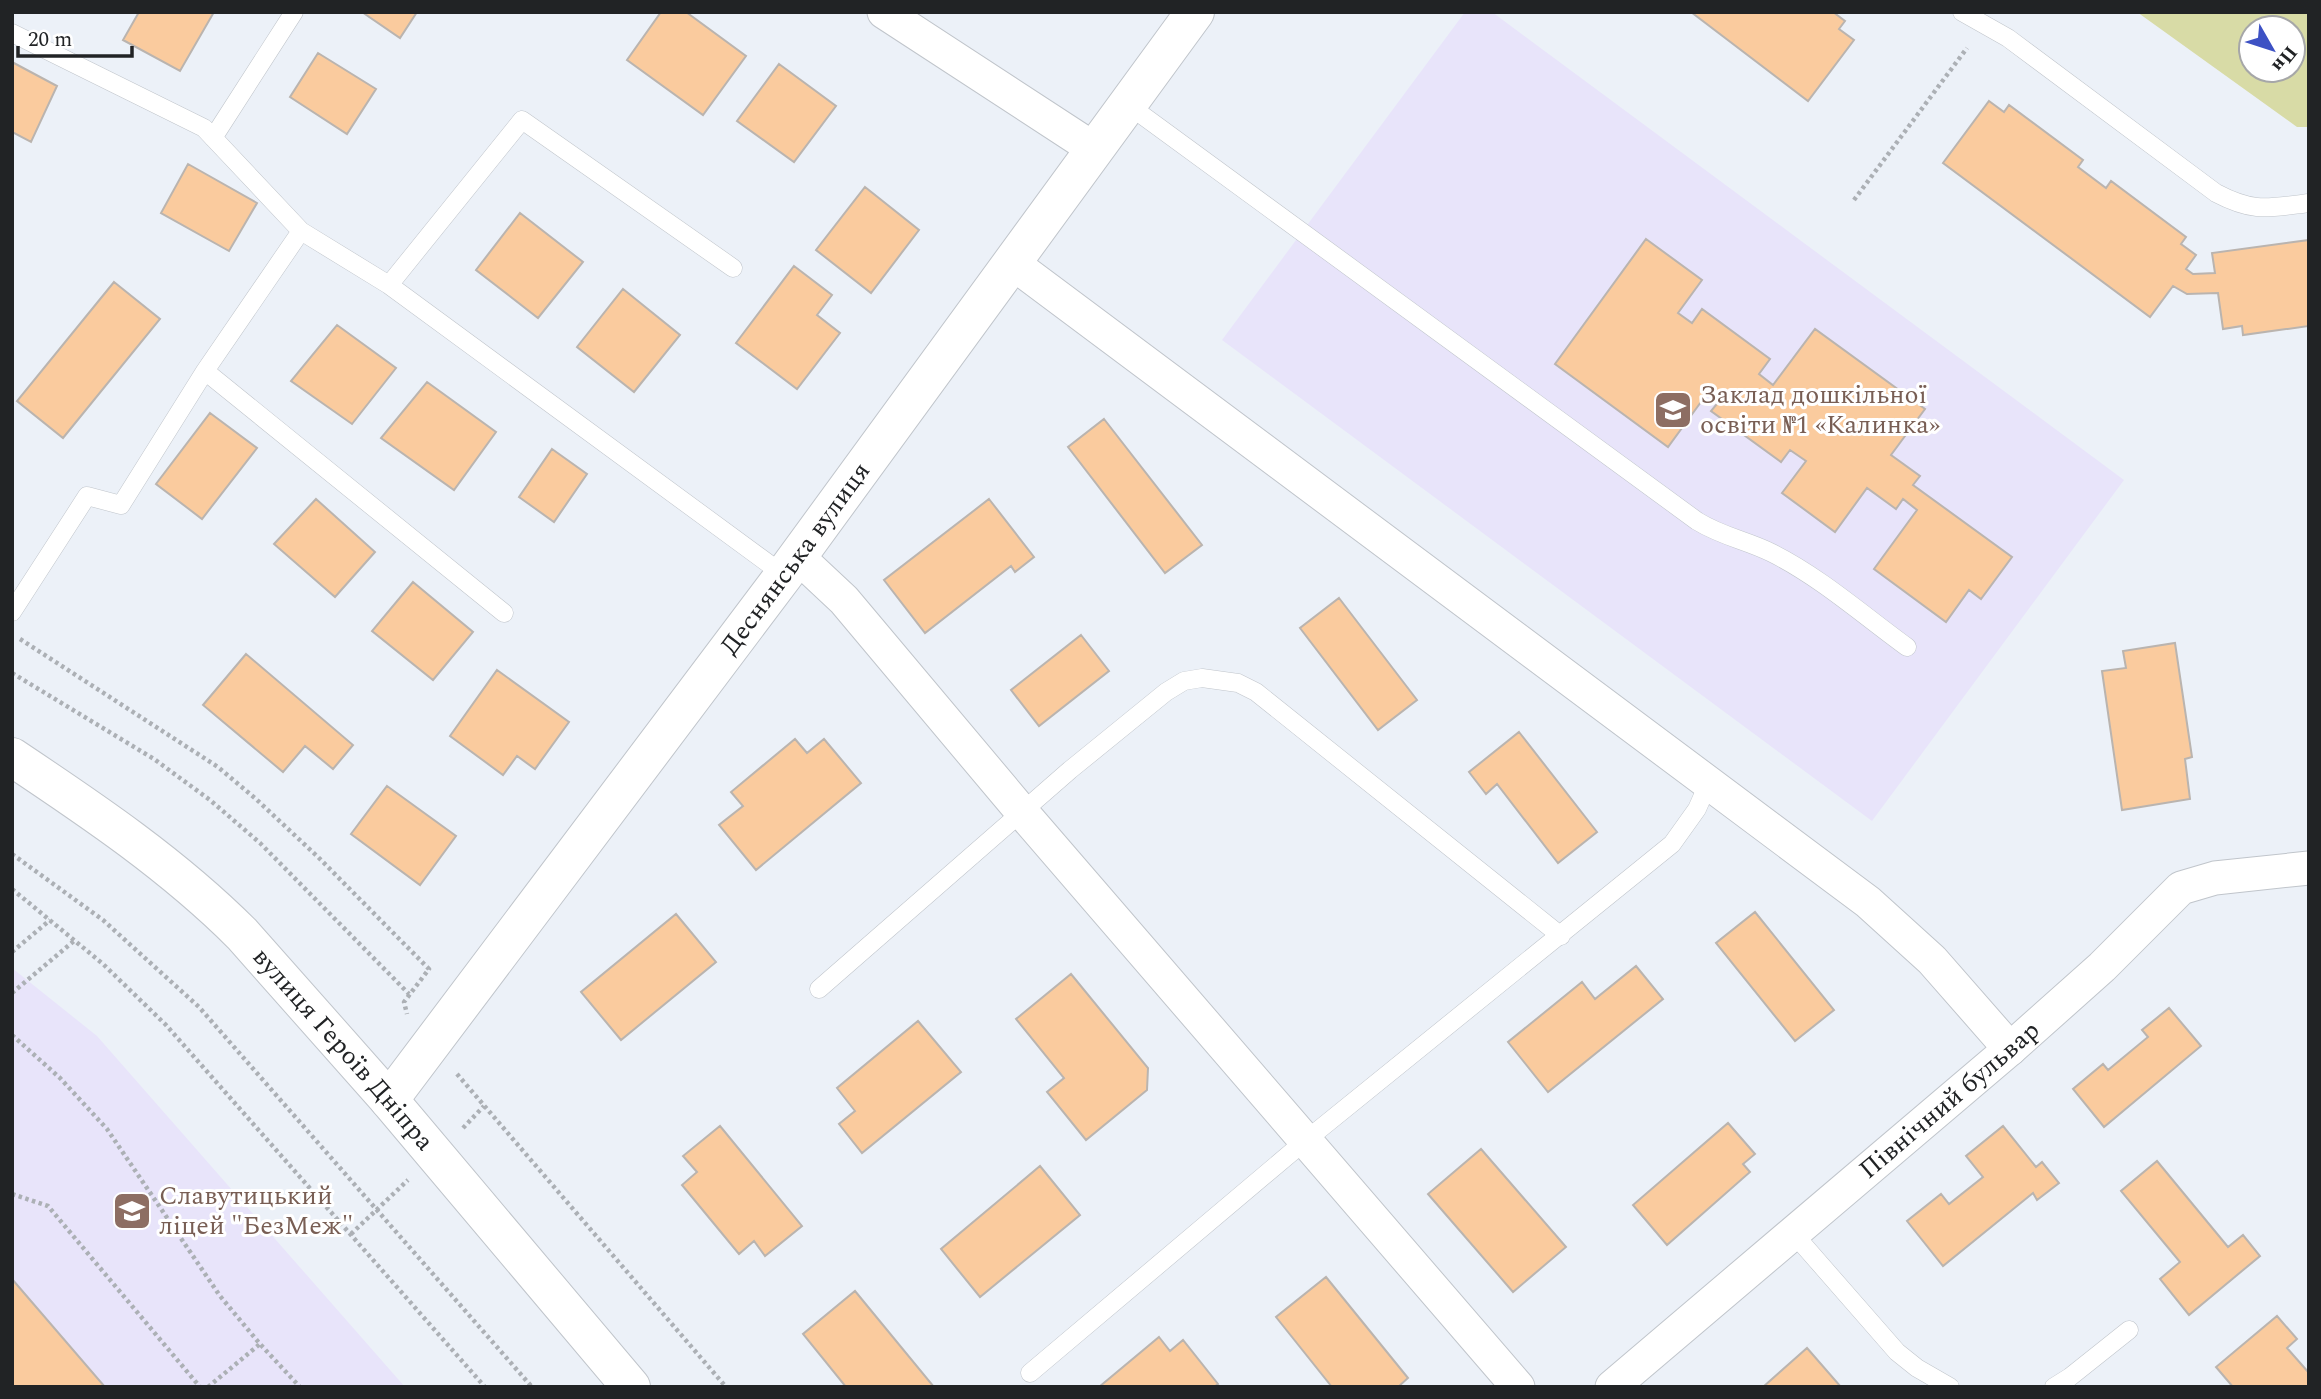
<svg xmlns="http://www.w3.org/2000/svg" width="2321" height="1399" viewBox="0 0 2321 1399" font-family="Spectral,serif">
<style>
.education{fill:#e8e4fa}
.green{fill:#d8dba6;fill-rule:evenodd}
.building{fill:#facb9e;stroke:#bab4af;stroke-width:2}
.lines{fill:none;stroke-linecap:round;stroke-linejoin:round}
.lane-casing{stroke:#c0c5cb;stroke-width:19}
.street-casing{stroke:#c0c5cb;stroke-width:35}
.secondary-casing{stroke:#c0c5cb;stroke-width:40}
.path{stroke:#acb0b5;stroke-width:4.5;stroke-dasharray:3.5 3.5;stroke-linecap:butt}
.lane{stroke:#fff;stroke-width:18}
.street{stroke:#fff;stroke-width:33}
.secondary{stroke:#fff;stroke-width:38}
.labels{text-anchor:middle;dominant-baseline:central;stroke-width:6;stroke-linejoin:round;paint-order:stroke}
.education-label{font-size:26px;fill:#785e54;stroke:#fff;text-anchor:start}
.street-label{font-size:26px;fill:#212325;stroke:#fff}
</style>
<rect width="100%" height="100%" fill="#ecf1f8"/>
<path class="education" d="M1465,12H1492L2124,480L1872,821L1222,340Z
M12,968L97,1036L405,1387H12Z"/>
<path class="green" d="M2137,12H2309V127H2297ZM2251,28H2293V70H2251Z"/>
<path class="building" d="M139,12H214L180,71L123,40Z
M362,12H417L400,38Z
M661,12H686L746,56L703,115L627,60Z
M1691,12H1833L1845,21L1839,29L1854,40L1808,101Z
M318,53L376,89L347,134L290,97Z
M12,62L57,86L31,142L12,132Z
M779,64L836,106L794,162L737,121Z
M1989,101L2004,112L2009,105L2083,160L2078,167L2106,188L2111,181L2186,237L2181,244L2196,255L2186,269L2193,274L2215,273L2212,253L2309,240V326L2243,335L2242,326L2223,329L2218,293L2187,294L2173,286L2150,317L1943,163Z
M188,164L257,203L229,251L161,213Z
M865,187L919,230L871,293L816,250Z
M520,213L583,262L538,318L476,270Z
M1646,239L1702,280L1678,313L1692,323L1702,309L1770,359L1759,374L1773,385L1815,329L1925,409L1891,455L1920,476L1913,485L2012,557L1981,599L1969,590L1946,622L1874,569L1917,510L1903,499L1896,509L1867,488L1835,532L1782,493L1806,461L1790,450L1781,462L1711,411L1721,399L1709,391L1668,447L1555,364Z
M794,266L832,295L817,315L840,333L797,389L736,343Z
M114,282L160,319L63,438L17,401Z
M623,289L680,335L634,392L577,347Z
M337,325L396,368L352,424L291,381Z
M427,382L496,432L454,490L381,438Z
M210,413L257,448L202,519L156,484Z
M1104,419L1202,545L1165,573L1068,447Z
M552,449L587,474L554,522L519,497Z
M316,499L375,552L335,597L274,544Z
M989,499L1034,557L1015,572L1011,566L925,633L884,580Z
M413,582L473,632L433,680L372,631Z
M1339,598L1417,700L1378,730L1300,628Z
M1081,635L1109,671L1039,726L1011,690Z
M2175,643L2192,757L2185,759L2190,799L2122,810L2102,671L2126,668L2123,651Z
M246,654L353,745L333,769L305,746L283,772L203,705Z
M497,670L569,722L535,769L517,756L503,775L450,736Z
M1519,732L1597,832L1558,863L1497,784L1486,794L1469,772Z
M795,739L807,753L824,739L861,783L756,870L719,825L743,806L731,792Z
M387,786L456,836L420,885L351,834Z
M1755,912L1834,1010L1795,1041L1716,943Z
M676,914L716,962L621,1040L581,992Z
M1636,966L1663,999L1548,1092L1508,1042L1582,982L1595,999Z
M1071,974L1148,1068L1147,1090L1086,1140L1047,1092L1064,1078L1016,1019Z
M2169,1008L2201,1046L2104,1127L2073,1089L2103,1064L2108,1070L2148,1037L2142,1030Z
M918,1021L961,1072L862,1153L839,1124L855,1111L837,1088Z
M1728,1123L1755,1154L1743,1164L1750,1172L1667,1245L1633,1205Z
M720,1126L802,1226L765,1256L754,1241L739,1254L682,1185L697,1172L683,1156Z
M2003,1126L2036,1167L2042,1162L2059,1183L2037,1200L2033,1193L1943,1266L1907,1221L1941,1194L1949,1204L1983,1177L1966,1156Z
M1481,1149L1566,1247L1513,1292L1428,1194Z
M2157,1161L2228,1247L2243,1235L2260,1256L2189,1315L2160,1279L2180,1262L2121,1191Z
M1040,1166L1080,1215L980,1297L941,1249Z
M1326,1277L1408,1378L1398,1387H1332L1276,1317Z
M12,1279L105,1387H12Z
M855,1291L934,1387H846L803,1334Z
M2277,1316L2297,1339L2287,1348L2309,1373V1387H2233L2216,1367Z
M1159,1337L1170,1351L1183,1340L1218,1384L1214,1387H1099Z
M1807,1348L1841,1387H1763Z"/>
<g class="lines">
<defs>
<path id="lane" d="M1962,12L2008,38L2216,193C2254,213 2268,208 2309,203
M12,33L204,128L301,231L389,285L784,575
M1127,104L1697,521C1723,537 1746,540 1772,553C1820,577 1863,615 1907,647
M213,138L294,12
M389,285L522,120L733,268
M205,371L504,613
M12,612L87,496L121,505L205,371L301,231
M819,989L1070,770L1166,692L1184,681L1202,678L1238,683L1256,692L1561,936
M1793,1233L1897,1352L1917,1368L1950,1387
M1030,1373L1305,1141L1672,844L1697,809L1709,782
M2054,1387L2070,1377L2129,1330"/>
<g id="street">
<path d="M884,12L1094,149"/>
<path d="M1011,262L1868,902L1932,960L2010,1049"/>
<path d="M797,556L844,600L1022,812L1518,1387"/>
<path id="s1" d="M1612,1387L2010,1049L2102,967L2181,888L2215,878L2309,868"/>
</g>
<g id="secondary">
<path id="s2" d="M12,757C93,811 173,865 242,934L389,1100L631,1387"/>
<path id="s3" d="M389,1100L784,575L1195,12"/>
</g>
</defs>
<use href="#lane" class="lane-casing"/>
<use href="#street" class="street-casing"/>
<use href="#secondary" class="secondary-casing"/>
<path class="path" d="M1854,200L1967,48
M20,639L218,767L256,799L318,857L429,969L404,1002L407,1014
M12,673L154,759L210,800L260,843L409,994
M12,854L103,920L199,1007L532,1387
M12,889L103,964L166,1025L485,1387
M12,952L50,920
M12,993L75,940
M12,1035L60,1078L107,1129L220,1296L260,1344L300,1387
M457,1074L726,1387
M463,1128L484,1106
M12,1194L48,1206L200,1387
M351,1234L408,1180
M208,1387L260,1344"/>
<use href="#lane" class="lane"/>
<use href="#street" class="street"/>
<use href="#secondary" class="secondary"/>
</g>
<defs>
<symbol id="school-square" viewBox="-11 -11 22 22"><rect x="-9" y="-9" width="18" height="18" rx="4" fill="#8d6e63" stroke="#fff"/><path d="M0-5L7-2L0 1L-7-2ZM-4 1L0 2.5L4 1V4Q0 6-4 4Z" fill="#fff"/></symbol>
</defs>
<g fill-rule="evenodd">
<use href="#school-square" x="1651" y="388" width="44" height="44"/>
<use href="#school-square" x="110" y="1189" width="44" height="44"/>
</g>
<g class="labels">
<g class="education-label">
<text x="1700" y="395">Заклад дошкільної<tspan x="1700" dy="30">освіти №1 «Калинка»</tspan></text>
<text x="159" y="1196">Славутицький<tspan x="159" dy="30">ліцей "БезМеж"</tspan></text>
</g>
<g class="street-label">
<text stroke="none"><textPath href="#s3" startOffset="677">Деснянська вулиця</textPath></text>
<text stroke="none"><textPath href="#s2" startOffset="444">вулиця Героїв Дніпра</textPath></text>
<text stroke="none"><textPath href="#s1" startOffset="443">Північний бульвар</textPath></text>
</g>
</g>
<rect width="2321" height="1399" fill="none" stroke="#212325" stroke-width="28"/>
<g transform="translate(2272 49) rotate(129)"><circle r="33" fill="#ffffff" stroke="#a6a7a8" stroke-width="2"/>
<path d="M0-5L12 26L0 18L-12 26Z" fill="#3d51c4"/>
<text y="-10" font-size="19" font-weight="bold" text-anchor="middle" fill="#212325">Пн</text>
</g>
<path d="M18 46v10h114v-10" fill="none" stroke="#212325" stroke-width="3.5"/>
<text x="28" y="46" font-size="21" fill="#212325" stroke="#ffffff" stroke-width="5" paint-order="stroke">20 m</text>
</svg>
